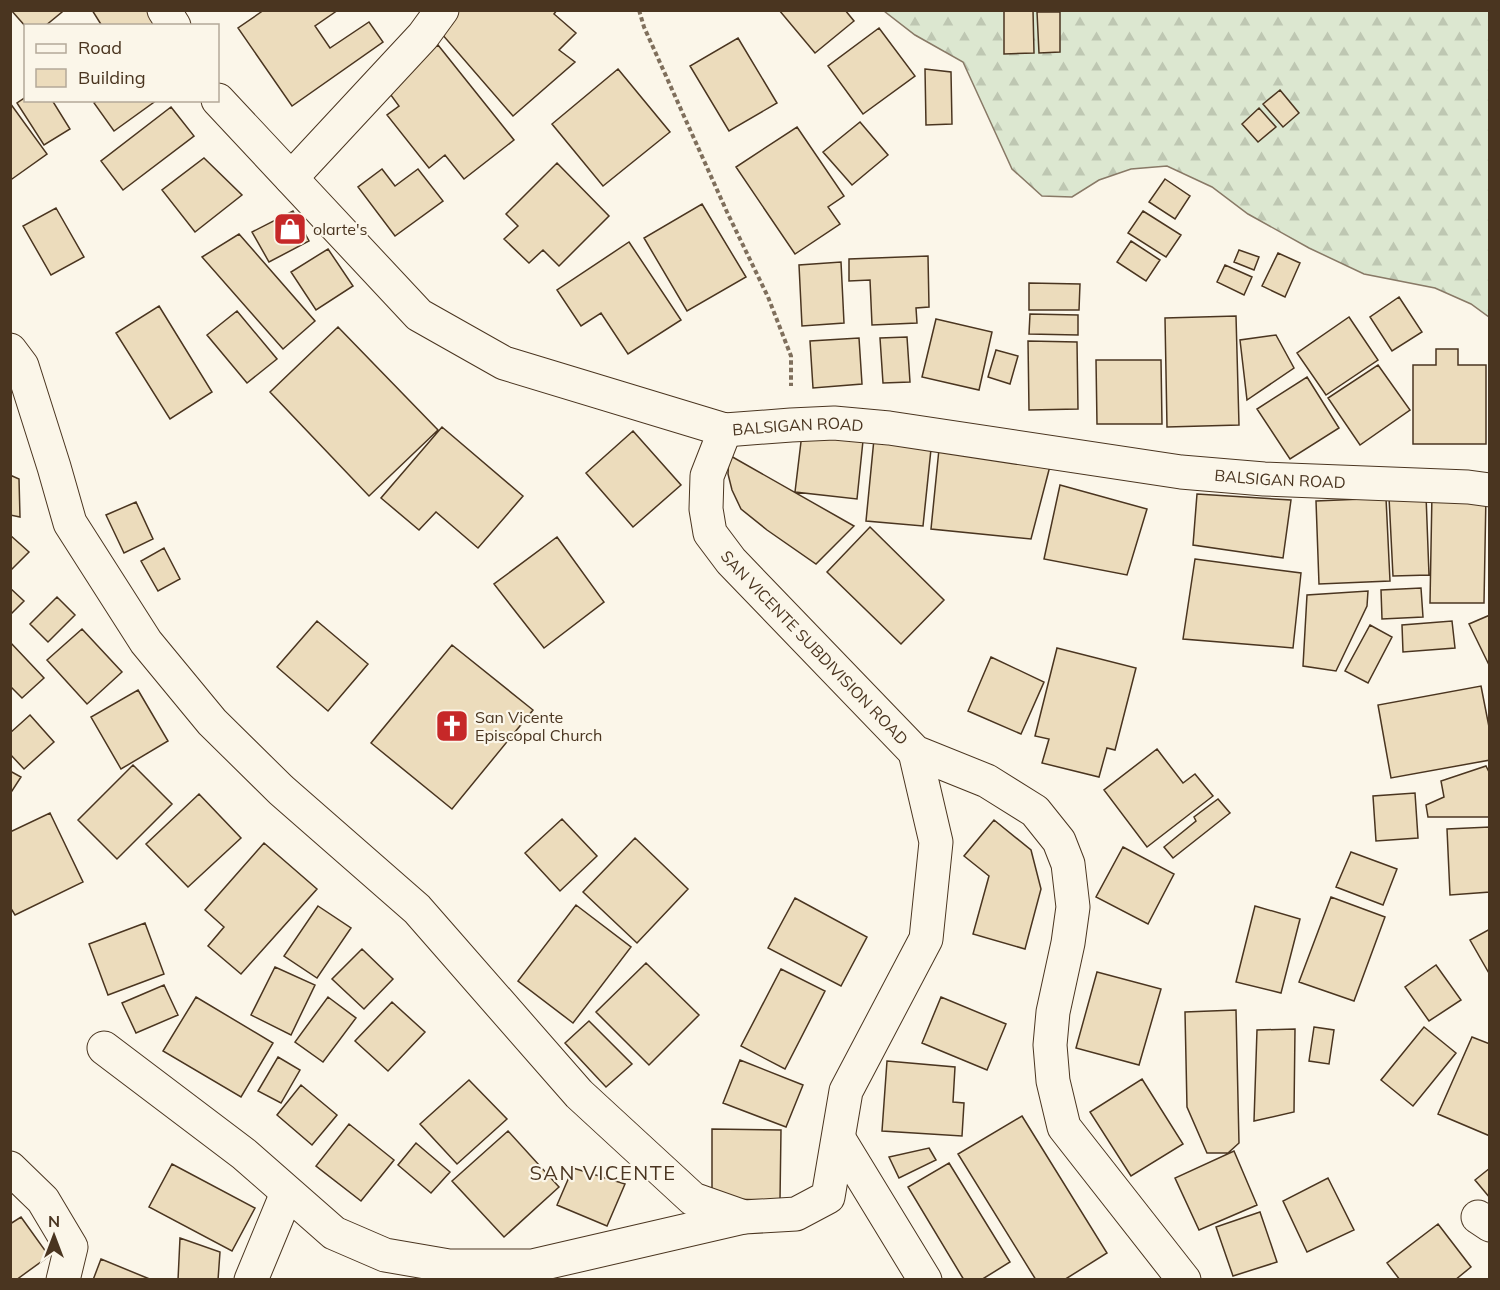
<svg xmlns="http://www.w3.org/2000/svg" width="1500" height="1290" viewBox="0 0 1500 1290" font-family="Mulish,sans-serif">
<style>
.forest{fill:url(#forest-firs);stroke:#887966;stroke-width:1.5}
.building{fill:#ecdcbc;stroke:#4a3520;stroke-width:1.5}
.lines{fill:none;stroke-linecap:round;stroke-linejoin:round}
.minor-casing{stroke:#4a3520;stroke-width:35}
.path{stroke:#7f6f5c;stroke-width:4;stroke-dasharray:4.5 3;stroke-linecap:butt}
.minor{stroke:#fbf6e9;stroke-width:33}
.labels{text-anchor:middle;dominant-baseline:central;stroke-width:4.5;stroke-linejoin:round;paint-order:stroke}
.poi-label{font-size:16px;fill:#4a3520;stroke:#fbf6e9;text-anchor:start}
.street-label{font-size:16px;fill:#4a3520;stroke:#fbf6e9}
.quarter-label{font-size:20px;letter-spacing:1.5px;fill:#4a3520;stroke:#fbf6e9}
</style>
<defs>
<pattern id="forest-firs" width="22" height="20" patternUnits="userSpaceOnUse" patternTransform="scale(1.5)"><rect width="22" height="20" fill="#dce7d0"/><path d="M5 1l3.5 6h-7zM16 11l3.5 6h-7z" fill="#bec7b2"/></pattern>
</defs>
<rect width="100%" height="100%" fill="#fbf6e9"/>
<path class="forest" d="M884,11H1489V317L1471,304L1435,288L1364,274L1309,248L1248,214L1212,187L1167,166L1131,169L1099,180L1072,197L1042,196L1012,169L963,62L915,35Z"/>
<path class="building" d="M11,10H61L62,12L45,26H26V27Z
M92,10H156L161,18L150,26H102Z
M264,10H338L315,26L330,48L369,22L383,42L292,106L238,28Z
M455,10H557L554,14L576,33L559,50L575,62L513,116L441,33Z
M779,10H845L854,21L815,53Z
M1004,10H1033L1034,53L1004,54Z
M1037,12H1060V52L1039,53Z
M879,28L915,76L863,114L828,66Z
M738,38L777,103L729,131L690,66Z
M438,45L514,140L464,179L445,155L429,168L387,115L399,106L385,87Z
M618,69L670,132L603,186L552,124Z
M925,69L951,72L952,124L926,125Z
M1280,90L1299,113L1283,127L1263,104Z
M26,97V100H52L70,129L44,145L17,103Z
M98,100H157L114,131L94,103Z
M10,103L47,154L12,179L10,178Z
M171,107L194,136L123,190L101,161Z
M1259,108L1276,127L1258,142L1242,124Z
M860,122L888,155L852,185L823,152Z
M797,127L844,196L828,207L840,224L795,254L736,167Z
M204,158L242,195L195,232L162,190Z
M557,163L609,216L559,266L543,250L529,263L504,239L518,226L506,214Z
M382,169L395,186L418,169L443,201L395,236L358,187Z
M1165,179L1190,196L1175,219L1149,202Z
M702,204L746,277L687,311L644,238Z
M56,208L84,257L51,275L23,226Z
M293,211L309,241L269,262L252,232Z
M1143,211L1181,235L1166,257L1128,233Z
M239,234L315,321L283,349L202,257Z
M1131,241L1160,260L1146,281L1117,262Z
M629,242L681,320L628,354L601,313L581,326L557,290Z
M328,249L353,286L316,310L291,272Z
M1239,250L1259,257L1254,270L1234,262Z
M1278,253L1300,263L1285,297L1262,286Z
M928,256L929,307L916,308L917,323L872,325L870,280L849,281V259Z
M841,262L844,323L802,326L799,265Z
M1225,265L1252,277L1244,295L1217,282Z
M1029,283L1080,284L1079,310H1029Z
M1399,297L1422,332L1392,351L1370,317Z
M159,306L212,392L170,419L116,333Z
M237,311L277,359L247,383L207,335Z
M1030,314L1078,315V335L1029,334Z
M1236,316L1239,425L1167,427L1165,318Z
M1349,317L1378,360L1326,395L1297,353Z
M936,319L992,332L979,390L922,377Z
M338,327L438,430L369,496L270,392Z
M1276,335L1294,368L1247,400L1240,340Z
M907,337L910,382L883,383L880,338Z
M859,338L862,384L813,388L810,341Z
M1028,341L1077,342L1078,409L1029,410Z
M1436,349H1458V365H1486V444H1413V365H1436Z
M996,350L1018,356L1010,384L988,377Z
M1096,360H1161L1162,424H1097Z
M1378,365L1410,410L1360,445L1328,398Z
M1307,377L1339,428L1290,459L1257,409Z
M803,425L864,431L857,499L795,492Z
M442,427L523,496L478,548L436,512L419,530L381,498Z
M633,431L681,485L633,527L586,473Z
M874,439L931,449L923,526L866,521Z
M939,449L1050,466L1031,539L931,529Z
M729,455L854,526L816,564L767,530L741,509L732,490L728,474Z
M10,475L19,479L20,517L10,515Z
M1060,485L1147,509L1127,575L1044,559Z
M1432,493L1486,494L1484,603H1430Z
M1197,494L1291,500L1283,558L1193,545Z
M1426,495L1429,575L1393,576L1389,497Z
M1386,498L1390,581L1319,584L1316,501Z
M136,502L153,539L124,553L106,515Z
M870,527L944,600L901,644L827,572Z
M10,535L29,552L10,571Z
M557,537L604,602L544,648L494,584Z
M164,548L180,579L158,591L141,561Z
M1195,559L1301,573L1293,648L1183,639Z
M10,588L24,601L10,615Z
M1421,588L1423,617L1382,619L1381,590Z
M1368,591L1367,606L1336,671L1303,666L1307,595Z
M57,597L75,615L48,642L30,624Z
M1490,615V667L1469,624Z
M317,621L368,664L328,711L277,667Z
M1452,621L1455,648L1403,652L1402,625Z
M1370,625L1392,637L1368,683L1345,671Z
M82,629L122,672L87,704L47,660Z
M10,642L44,678L22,698L10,686Z
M452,645L533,710L452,809L371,743Z
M1057,648L1136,668L1115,750L1107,748L1099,777L1042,763L1049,739L1035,736Z
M991,657L1044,682L1021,734L968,711Z
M1481,686L1490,732V760L1391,778L1378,705Z
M138,690L168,741L121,769L91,717Z
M30,715L54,742L24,769L10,754V733Z
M1157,749L1183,783L1195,774L1213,796L1147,847L1104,790Z
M133,765L172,804L117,859L78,820Z
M1486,766L1490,774V817H1428L1426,805L1444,797L1441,781Z
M10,771L21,777L10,794Z
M1415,793L1418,838L1376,841L1373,796Z
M199,794L241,838L188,887L146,844Z
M1218,799L1230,813L1173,858L1164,847L1196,821L1194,817Z
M50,813L83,882L15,915L10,907V832Z
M562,819L597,856L560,891L525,853Z
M994,820L1031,850L1041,889L1025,949L973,934L989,876L964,856Z
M1490,827V892L1450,895L1447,829Z
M635,838L688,889L637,943L583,892Z
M264,843L317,889L241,974L208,946L224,927L205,910Z
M1123,847L1174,874L1148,924L1096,897Z
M1351,852L1397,869L1383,905L1336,887Z
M1331,897L1385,917L1354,1001L1299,982Z
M795,898L867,937L841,986L768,948Z
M576,905L631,947L573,1023L518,981Z
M318,906L351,928L317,978L284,956Z
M1255,906L1300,919L1281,993L1236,982Z
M145,923L164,974L108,995L89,944Z
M1490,929V975L1470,940Z
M362,949L393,979L364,1009L332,979Z
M646,963L699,1015L649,1065L596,1012Z
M1436,965L1461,1000L1429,1021L1405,987Z
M275,967L315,985L291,1035L251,1015Z
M781,969L825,991L785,1069L741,1046Z
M1097,972L1161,989L1139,1065L1076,1048Z
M164,985L178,1015L136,1033L122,1003Z
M196,997L273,1043L241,1097L163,1051Z
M328,997L356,1018L323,1062L295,1042Z
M941,997L1006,1024L987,1070L922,1043Z
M392,1002L425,1032L388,1071L355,1041Z
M1236,1010L1239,1143L1228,1153H1207L1187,1107L1185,1012Z
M589,1021L632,1064L606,1087L565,1043Z
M1314,1027L1334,1030L1329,1064L1309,1061Z
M1424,1027L1456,1053L1413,1106L1381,1080Z
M1295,1029L1294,1112L1254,1121L1257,1030Z
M1472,1037L1490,1044V1136L1438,1114Z
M278,1057L300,1070L281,1103L258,1091Z
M740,1060L803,1085L786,1127L723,1103Z
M887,1061L955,1067L953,1102L964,1103L962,1136L882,1131Z
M1142,1079L1183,1144L1131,1176L1090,1112Z
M469,1080L507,1119L457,1164L420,1124Z
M301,1085L337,1115L312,1145L277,1115Z
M1022,1116L1107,1253L1064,1280H1036L958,1154Z
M349,1124L394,1160L361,1201L316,1166Z
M712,1129L781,1130L780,1200L712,1199Z
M508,1131L559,1187L504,1237L452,1181Z
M416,1143L450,1172L431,1193L398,1165Z
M929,1148L936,1160L899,1178L889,1157Z
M1234,1151L1257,1205L1199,1230L1175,1178Z
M949,1163L1010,1262L981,1280H964L908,1187Z
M172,1164L255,1208L232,1251L149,1207Z
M573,1168L625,1184L607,1226L557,1205Z
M1490,1168V1198L1475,1180Z
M1328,1178L1354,1230L1307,1252L1283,1201Z
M1260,1212L1277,1262L1233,1276L1216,1227Z
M21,1217L49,1256L16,1280H10V1224Z
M1438,1224L1471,1267L1455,1280H1400L1387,1263Z
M180,1238L220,1252L218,1280H178Z
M101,1259L152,1280H93Z"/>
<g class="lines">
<defs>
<g id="minor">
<path d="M164,10L174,26"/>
<path id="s1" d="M218,100L419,315L504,363L725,430L791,425L834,423L889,428L1181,472L1264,479L1468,487L1490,490"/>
<path d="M291,178L423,36L442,10"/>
<path d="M10,350L22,366L54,467L70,523L146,642L212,722L281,790L417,909L579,1094L693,1199L744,1217L796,1214L828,1197L846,1091L926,939L936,842L915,752"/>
<path id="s2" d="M725,430L707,476L706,509L710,533L731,561L915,752L987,781L1035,811L1059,841L1068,864L1073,907L1068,943L1053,1012L1050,1045L1053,1081L1064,1127L1184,1280"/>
<path d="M104,1048L244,1154L334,1233L385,1255L449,1266H532L744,1217"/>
<path d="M839,1139L925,1280"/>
<path d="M10,1168L43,1200L71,1247L63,1280"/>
<path d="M1478,1217L1490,1225"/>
<path d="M251,1280L287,1193"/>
</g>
</defs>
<use href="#minor" class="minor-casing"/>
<path class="path" d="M639,10L644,27L727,212L768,297L791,356V386"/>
<use href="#minor" class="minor"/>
</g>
<defs>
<symbol id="shop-square" viewBox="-11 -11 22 22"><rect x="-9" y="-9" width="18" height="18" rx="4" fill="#c62828" stroke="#fbf6e9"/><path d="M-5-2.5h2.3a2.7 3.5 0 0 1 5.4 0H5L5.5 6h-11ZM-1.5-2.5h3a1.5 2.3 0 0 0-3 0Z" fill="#fff"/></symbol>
<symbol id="church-square" viewBox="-11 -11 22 22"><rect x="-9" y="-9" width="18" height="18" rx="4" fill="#c62828" stroke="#fbf6e9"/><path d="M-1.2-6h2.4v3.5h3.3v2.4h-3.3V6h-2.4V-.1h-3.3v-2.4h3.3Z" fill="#fff"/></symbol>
</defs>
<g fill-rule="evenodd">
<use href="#shop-square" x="271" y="210" width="38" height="38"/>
<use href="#church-square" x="433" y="707" width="38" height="38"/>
</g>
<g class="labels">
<g class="poi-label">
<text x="313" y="229">olarte's</text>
<text x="475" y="717">San Vicente<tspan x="475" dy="18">Episcopal Church</tspan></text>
</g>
<g class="street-label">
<text stroke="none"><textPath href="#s1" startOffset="696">BALSIGAN ROAD</textPath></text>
<text stroke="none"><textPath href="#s1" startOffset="1182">BALSIGAN ROAD</textPath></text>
<text stroke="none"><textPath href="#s2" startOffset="262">SAN VICENTE SUBDIVISION ROAD</textPath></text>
</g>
<g class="quarter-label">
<text x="603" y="1172">SAN VICENTE</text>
</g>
</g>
<rect width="1500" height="1290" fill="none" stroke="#4a3520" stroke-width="24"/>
<rect x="24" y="24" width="195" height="78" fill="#fbf6e9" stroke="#b4a999" stroke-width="1.5"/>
<rect x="36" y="44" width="30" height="9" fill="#fbf6e9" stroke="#b4a999" stroke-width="1.5"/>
<text x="78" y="54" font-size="18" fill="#4a3520">Road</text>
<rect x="36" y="69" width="30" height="18" fill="#ecdcbc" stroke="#b4a999" stroke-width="1.5"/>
<text x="78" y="84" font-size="18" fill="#4a3520">Building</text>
<g transform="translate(54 1236)" stroke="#fbf6e9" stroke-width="4.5" paint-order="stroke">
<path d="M0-4.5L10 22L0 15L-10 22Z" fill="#4a3520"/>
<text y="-9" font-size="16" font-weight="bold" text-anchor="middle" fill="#4a3520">N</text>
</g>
</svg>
